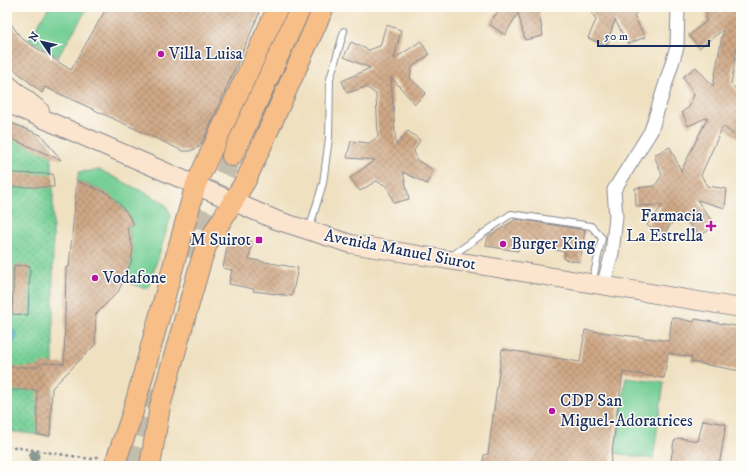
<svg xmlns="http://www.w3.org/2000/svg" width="748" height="473" viewBox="0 0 748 473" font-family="'IM FELL DW Pica',serif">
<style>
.green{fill:#75cf95;stroke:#487f7a}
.garden{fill:url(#garden-dots);stroke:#487f7a}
.water{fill:url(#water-rules);stroke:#387498}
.building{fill:url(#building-cross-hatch)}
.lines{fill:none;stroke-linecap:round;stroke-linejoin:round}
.primary-tunnel{stroke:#c5bdac;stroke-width:20;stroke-dasharray:20 10;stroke-linecap:butt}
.lane-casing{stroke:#85888f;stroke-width:8}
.street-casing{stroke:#85888f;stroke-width:15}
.secondary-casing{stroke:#85888f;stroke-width:20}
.primary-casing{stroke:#85888f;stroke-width:22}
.path{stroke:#85888f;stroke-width:2.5;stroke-dasharray:3 3;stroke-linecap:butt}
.lane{stroke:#fff;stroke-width:6}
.street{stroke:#fff;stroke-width:13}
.secondary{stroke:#fce5cf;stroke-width:18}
.primary{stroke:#f7be87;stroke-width:20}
.tree{fill:#899993}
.poi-dot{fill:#b5179e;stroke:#fdfcf7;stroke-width:1.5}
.labels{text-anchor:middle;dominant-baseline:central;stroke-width:3;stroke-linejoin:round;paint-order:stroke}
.poi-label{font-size:17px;fill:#1b2f5e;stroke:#fdfcf7;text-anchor:start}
.street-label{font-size:17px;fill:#1b2f5e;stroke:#fdfcf7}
</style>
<defs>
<pattern id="garden-dots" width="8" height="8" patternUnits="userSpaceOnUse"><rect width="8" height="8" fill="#75cf95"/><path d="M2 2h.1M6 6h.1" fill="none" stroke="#5fa87d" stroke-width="1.8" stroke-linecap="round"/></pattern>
<pattern id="water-rules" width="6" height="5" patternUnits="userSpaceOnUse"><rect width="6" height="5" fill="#54b9d2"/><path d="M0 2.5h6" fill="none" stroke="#4597ae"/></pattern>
<pattern id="building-cross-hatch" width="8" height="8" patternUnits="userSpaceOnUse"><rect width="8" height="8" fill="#d0a986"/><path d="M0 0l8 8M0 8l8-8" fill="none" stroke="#a88a71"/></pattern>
</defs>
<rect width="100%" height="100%" fill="#fdfcf7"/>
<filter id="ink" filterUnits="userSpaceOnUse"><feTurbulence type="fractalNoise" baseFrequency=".025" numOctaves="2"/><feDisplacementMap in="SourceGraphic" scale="8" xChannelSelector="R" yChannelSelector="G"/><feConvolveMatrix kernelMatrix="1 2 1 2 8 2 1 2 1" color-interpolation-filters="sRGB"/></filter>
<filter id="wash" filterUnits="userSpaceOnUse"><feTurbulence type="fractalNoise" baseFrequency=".012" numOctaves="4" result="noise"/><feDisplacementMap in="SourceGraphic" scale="16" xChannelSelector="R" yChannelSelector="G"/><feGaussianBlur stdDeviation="0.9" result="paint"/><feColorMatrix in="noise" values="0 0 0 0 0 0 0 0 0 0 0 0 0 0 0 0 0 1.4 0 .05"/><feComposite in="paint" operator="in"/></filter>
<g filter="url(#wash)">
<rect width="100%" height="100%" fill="#efe0c0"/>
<path class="green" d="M49,7H88L58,57L29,39Z
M100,170L161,201L166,205L171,216L148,289L124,281C132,262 135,247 127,227L134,224C119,198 105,190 77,181L79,172Z
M626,377L664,382L653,459L615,453Z"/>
<path class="garden" d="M7,121L41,135L51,147L53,185V363L50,436L7,431Z"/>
<path class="water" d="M7,329L13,330L17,335L13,345L7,349Z"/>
<g id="blocks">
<path class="building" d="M107,7H257L259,14L205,137L199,147L190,151H183L45,87L42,93L7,63V18L21,38L71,70Z
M501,7H538L543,36L525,40L518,13L505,35L489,24Z
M589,7H640L634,16L645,37L628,44L615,20L606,46L588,38L596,20Z
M707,7H741V41L738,42L731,84L741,95V141L723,126L701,175L707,186L727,189L725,208L697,200L715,226L700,236L686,220L675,219L662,236L647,225L663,205L636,206L635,188L655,186L662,175L654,155L670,147L681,171L708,117L688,126L682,112L689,107L694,95L683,77L696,67L713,86L723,30L699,48L689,35L706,22Z
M386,25L401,30L394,59L421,41L429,55L412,67L410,78L426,93L415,104L391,77L396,145L408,131L420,140L414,151L417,160L433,170L427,184L403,172L409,199L394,203L387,186L376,181L360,191L350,178L375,160L347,158L351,141L369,143L378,137L376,94L366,87L347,93L342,81L370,68L344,57L351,42L369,50L380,46Z
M7,121L41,135L61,160L7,137Z
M7,173L53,174L54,187H7Z
M77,181L107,193L118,202L127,213L134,225L127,227L133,249L131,263L118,292L96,314L95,345L52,388L50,436L37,435V390H7V367H37L42,363L64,364L66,267H69Z
M516,219L585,230L580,262L564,259L565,252L519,243L518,251L486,246L488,237Z
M229,237L252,242L249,259L298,268L292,296L253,291L254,289L229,284L232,270L223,268Z
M14,265L30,266L28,315L12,314Z
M672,317L694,322L695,319L741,327V371L691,362L692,357L668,353L664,378L623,372L610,466H482L484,455L488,454L502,349L580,362L585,330L669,341Z
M703,420L726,424L719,466L687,463L686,466H670L674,441L679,438L698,441Z"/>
</g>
</g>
<g filter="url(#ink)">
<use href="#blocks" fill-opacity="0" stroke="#85888f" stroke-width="1"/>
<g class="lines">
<path class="primary-tunnel" d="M194,259L207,217L232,156
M132,466L157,382"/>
<defs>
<path id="lane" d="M309,230L323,183L329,138L330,79L344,31
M450,257L511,214L591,226L602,238L592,283"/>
<path id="street" d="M603,286L612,253L616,217L614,190L651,131L677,47L678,7"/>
<path id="secondary" d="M7,84L40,111
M7,103L276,220L351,244L741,308"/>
<path id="primary" d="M232,156L301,7
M114,466L132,415L196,184L278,7
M150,466L160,406L202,258L207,244L246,180L324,7"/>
</defs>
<use href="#lane" class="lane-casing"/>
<use href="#street" class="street-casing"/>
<use href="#secondary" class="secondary-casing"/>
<use href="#primary" class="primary-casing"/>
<path class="path" d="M7,446L91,459L100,456"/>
<use href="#lane" class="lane"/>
<use href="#street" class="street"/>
<use href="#secondary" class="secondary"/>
<use href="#primary" class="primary"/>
</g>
<circle class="tree" cx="34" cy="456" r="5.5"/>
</g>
<g class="poi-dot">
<circle cx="161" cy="54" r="4"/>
<path d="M709 220h4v4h4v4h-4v4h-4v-4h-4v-4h4z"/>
<rect x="255" y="236" width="8" height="8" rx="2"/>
<circle cx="503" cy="244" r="4"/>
<circle cx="95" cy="278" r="4"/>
<circle cx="552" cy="411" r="4"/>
</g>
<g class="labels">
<g class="poi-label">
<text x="169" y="54">Villa Luisa</text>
<text x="703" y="216" text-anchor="end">Farmacia<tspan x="703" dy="20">La Estrella</tspan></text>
<text x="251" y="240" text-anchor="end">M Suirot</text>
<text x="511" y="244">Burger King</text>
<text x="103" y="278">Vodafone</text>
<text x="560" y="401">CDP San<tspan x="560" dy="20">Miguel-Adoratrices</tspan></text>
</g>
<g class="street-label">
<text transform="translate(400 250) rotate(11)">Avenida Manuel Siurot</text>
</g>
</g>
<rect width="748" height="473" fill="none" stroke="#fdfcf7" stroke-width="24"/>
<g transform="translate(42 42) rotate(304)" stroke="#fdfcf7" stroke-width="3" paint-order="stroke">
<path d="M0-3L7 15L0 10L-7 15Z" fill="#1b2f5e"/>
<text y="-6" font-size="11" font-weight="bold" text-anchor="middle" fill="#1b2f5e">N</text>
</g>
<path d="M598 40v6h111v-6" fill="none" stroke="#1b2f5e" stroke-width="2"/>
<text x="604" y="40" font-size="12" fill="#1b2f5e" stroke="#fdfcf7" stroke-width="3" paint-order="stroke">50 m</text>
</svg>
